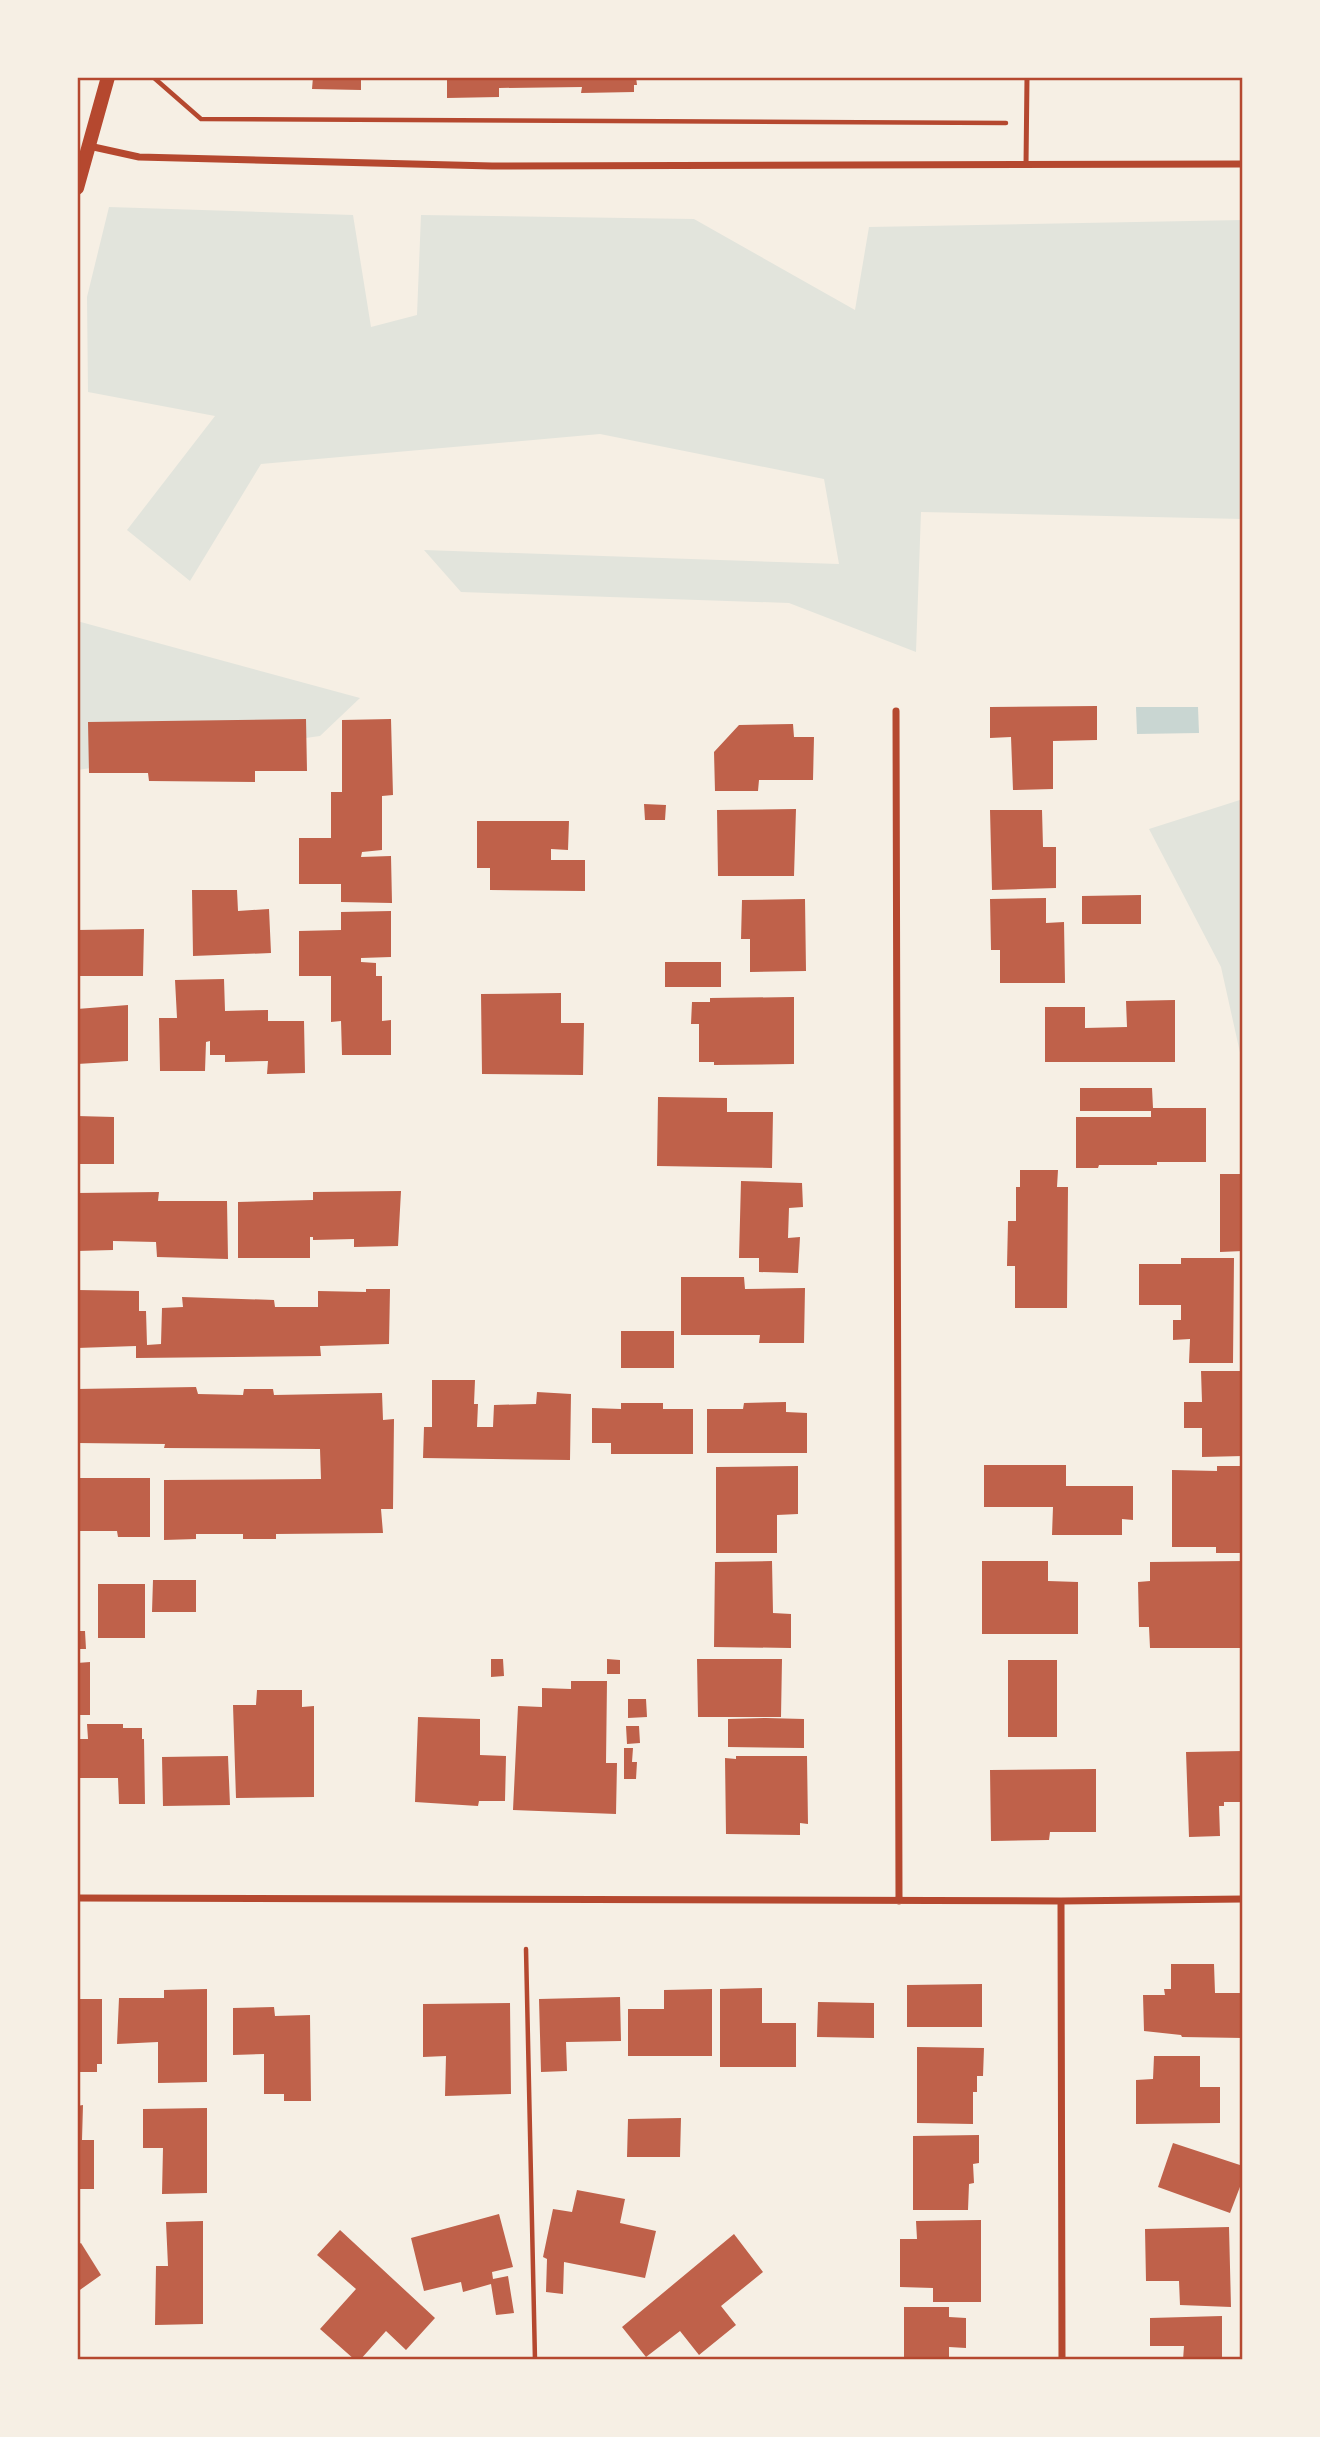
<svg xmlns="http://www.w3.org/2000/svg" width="1320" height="2437" viewBox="0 0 1320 2437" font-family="'Asap Condensed',sans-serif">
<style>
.green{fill:#e2e4dc}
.water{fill:#c9d6d2}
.building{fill:#bf614a}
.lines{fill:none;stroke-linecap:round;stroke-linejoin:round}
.path{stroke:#b5482f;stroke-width:4.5}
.service{stroke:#b5482f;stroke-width:5}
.minor{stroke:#b5482f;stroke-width:7}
.secondary{stroke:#b5482f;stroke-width:14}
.neatline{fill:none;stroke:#b5482f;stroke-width:2.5}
</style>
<rect width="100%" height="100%" fill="#f6efe4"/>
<path class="green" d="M109,207L353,215L371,327L417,315L421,215L694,219L855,310L869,227L1243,220V519L921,512L916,652L789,603L461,592L424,550L839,564L824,479L600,434L261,464L190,581L127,530L215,416L88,392L87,297Z
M77,621L360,698L320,736L77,770Z
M1243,799V1066L1221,967L1149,829Z"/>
<path class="water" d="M1136,707H1198L1199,733L1137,734Z"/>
<path class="building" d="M313,77H361V90L312,89Z
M447,77H636L637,85H634V92L581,93L582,87L499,88V97L447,98Z
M1097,706V740L1053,741V789L1013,790L1011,737L990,738V707Z
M306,719L307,771H255V782L149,781L148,773H89L88,722Z
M391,719L393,795L382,796V850L362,852L361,857L391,856L392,903L341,902V884H299V838H331V792H342V720Z
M793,724L794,737H814L813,780H759L758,791H715L714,752L739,725Z
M644,804L666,805L665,820H645Z
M796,809L794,876H718L717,810Z
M990,810H1042L1043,847H1056V888L992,890Z
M477,821H569L568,850L551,849V860H585V891L490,890V868H477Z
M192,890H237L238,911L269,909L271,953L193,956Z
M1141,895V924H1082V896Z
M1046,898V923L1064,922L1065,983H1000V950H991L990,899Z
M805,899L806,971L750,972V939H741L742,900Z
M391,911V957L361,958V962L376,963V976H382V1021L391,1020V1055H342L341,1021L331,1022V976H299V931L341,930V912Z
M144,929L143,976H77V930Z
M665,962H721V987H665Z
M224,979L225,1011L268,1010V1021H304L305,1073L267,1074L268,1061L225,1062V1055H210V1041L206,1042L205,1071H160L159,1018H177L175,980Z
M561,993V1023H584L583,1075L482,1074L481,994Z
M794,997V1064L714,1065V1062H699V1024H691L692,1002H710V998Z
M1175,1000V1062H1045V1007H1085V1028L1127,1027L1126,1001Z
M128,1005V1061L77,1064V1009Z
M1080,1088H1152L1153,1108H1206V1162H1157V1165H1099L1098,1168H1076V1117H1151V1111H1080Z
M658,1097L727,1098V1112H773L772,1168L657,1166Z
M77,1116L114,1117V1164H77Z
M1020,1170H1058L1057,1187H1068L1067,1308H1015V1266H1007L1008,1221H1016V1187H1020Z
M1220,1174H1243V1251L1220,1252Z
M741,1181L802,1183L803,1207L789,1208L788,1238L800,1237L798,1273L759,1272V1258H739Z
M401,1191L398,1246L354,1247V1239L313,1240V1237H310V1258H238V1202L313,1200V1192Z
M159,1192L158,1201H227L228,1259L157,1257L156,1242L113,1241V1250L77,1251V1193Z
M1181,1258H1234L1233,1363H1189L1190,1339L1173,1340V1320H1181V1305H1139V1264H1181Z
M681,1277H744L745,1289L805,1288L804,1343H759L760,1335H681Z
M366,1289H390L389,1344L320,1346L321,1356L136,1358V1346L77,1348V1290L139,1291V1311H146L147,1345L161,1344L162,1308L183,1307L182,1297L274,1300L275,1307H318V1291L366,1292Z
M621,1331H674V1368H621Z
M1201,1371H1243V1456L1202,1457V1428H1184V1402H1202Z
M432,1380H475L474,1404H478L477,1427H493L494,1405L536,1404L537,1392L571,1394L570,1460L423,1458L424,1427H432Z
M196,1387L198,1394L243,1395L244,1389H273L274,1395L382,1393L383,1420L394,1419L393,1509H381L383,1533L276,1534V1539H243V1534H196V1539L164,1540V1480L321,1479L320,1449L164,1448L165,1444L77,1443V1389Z
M786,1402V1412L807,1413V1453H707V1409H743L744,1403Z
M621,1403H663V1409H693V1454H611V1443H592V1408L621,1409Z
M984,1465H1066V1486H1133V1520L1122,1519V1535H1052L1053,1507H984Z
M798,1466V1514L777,1515V1553H716V1467Z
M1217,1466H1243V1553H1216V1547H1172V1470L1217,1471Z
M77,1478H150V1537H118L117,1531H77Z
M772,1561L773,1613L791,1614V1648L714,1647L715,1562Z
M982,1561H1048V1581L1078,1582V1634H982Z
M1243,1561V1648H1150L1149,1627H1139L1138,1582L1150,1581V1562Z
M153,1580H196V1612H152Z
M98,1584H145V1638H98Z
M77,1631H85L86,1649H77Z
M491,1659H503L504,1676L491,1677Z
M607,1659L620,1660V1674H607Z
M697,1659H782L781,1717H698Z
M1008,1660H1057V1737H1008Z
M90,1662V1715H77V1663Z
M571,1681H607L606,1763H617L616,1814L513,1810L518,1706L542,1707V1688L571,1689Z
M257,1690H302V1707L314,1706V1797L236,1798L233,1705H256Z
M628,1699H646L647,1717L628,1718Z
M418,1717L480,1719V1755L506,1756L505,1801H479L478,1806L415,1802Z
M766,1718L804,1719V1748L728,1747V1719Z
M87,1724H123V1728H142V1739H144L145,1804H119L118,1778H77V1739H88Z
M626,1726H639L640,1743L627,1744Z
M624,1748H633L632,1762H637L636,1779H624Z
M1243,1751V1802H1224V1806H1219L1220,1836L1189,1837L1186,1752Z
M228,1756L230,1805L163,1806L162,1757Z
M736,1756H807L808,1824L800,1823V1835L726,1834L725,1758L736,1759Z
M1096,1769V1832H1050L1049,1840L991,1841L990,1770Z
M1171,1964H1214L1215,1993H1243V2038L1182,2037L1181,2035L1144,2031L1143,1995H1165L1164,1989H1171Z
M982,1984V2027H907V1985Z
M762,1988V2023H796V2067H720V1989Z
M207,1989V2082L158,2083V2042L117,2044L119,1998H164V1990Z
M712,1989V2056H628V2009H664V1990Z
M620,1997L621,2041L566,2042L567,2071L541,2072L539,1999Z
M77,1999H102V2064H97V2072H77Z
M818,2002L874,2003V2038L817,2037Z
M510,2003L511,2094L445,2096L446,2056L423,2057V2004Z
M274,2007L275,2016L310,2015L311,2101H284V2094H264V2054L233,2055V2008Z
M917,2047L984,2048L983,2076H977V2092H973V2124L917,2123Z
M1154,2056H1200V2087H1220V2123L1136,2124V2080L1153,2079Z
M83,2105L82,2140H94V2189H77V2106Z
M207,2108V2193L162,2194L163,2148H143V2109Z
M681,2118L680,2157H627L628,2119Z
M979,2135V2163L973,2164L974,2183L969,2184L968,2210H913V2136Z
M1173,2143L1243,2166V2179L1230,2213L1158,2187Z
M577,2190L625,2199L620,2223L656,2231L645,2278L564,2262L563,2294L546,2292L547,2259L543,2257L553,2209L572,2212Z
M499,2214L513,2267L492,2272L493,2279L508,2276L514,2313L496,2315L491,2284L463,2292L461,2282L424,2291L411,2238Z
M981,2220V2302H933V2288L900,2287V2239H917L916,2221Z
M203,2221V2324L155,2325L156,2266H168L166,2222Z
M1229,2227L1231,2307L1180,2305L1179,2281H1146L1145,2229Z
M340,2230L435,2318L406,2350L386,2331L360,2360H355L320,2329L356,2289L317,2255Z
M734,2234L763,2272L721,2306L736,2325L699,2355L680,2331L646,2357L622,2327Z
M81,2243L101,2275L77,2292V2245Z
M904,2307H949V2317L966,2318V2348L949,2347V2360H904Z
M1222,2316V2360H1183L1184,2346H1150V2318Z"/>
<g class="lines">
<path class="path" d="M153,77L201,119L1006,123
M526,1949L535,2360"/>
<path class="service" d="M1026,165L1027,77"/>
<path class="minor" d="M89,146L139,157L492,166L1243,164
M896,711L899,1901
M77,1898L1061,1901L1243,1899
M1061,1901L1062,2360"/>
<path class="secondary" d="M77,188L108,77"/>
</g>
<rect width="1320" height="2437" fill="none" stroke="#f6efe4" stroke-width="158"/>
<rect x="79" y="79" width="1162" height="2279" class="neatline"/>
</svg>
